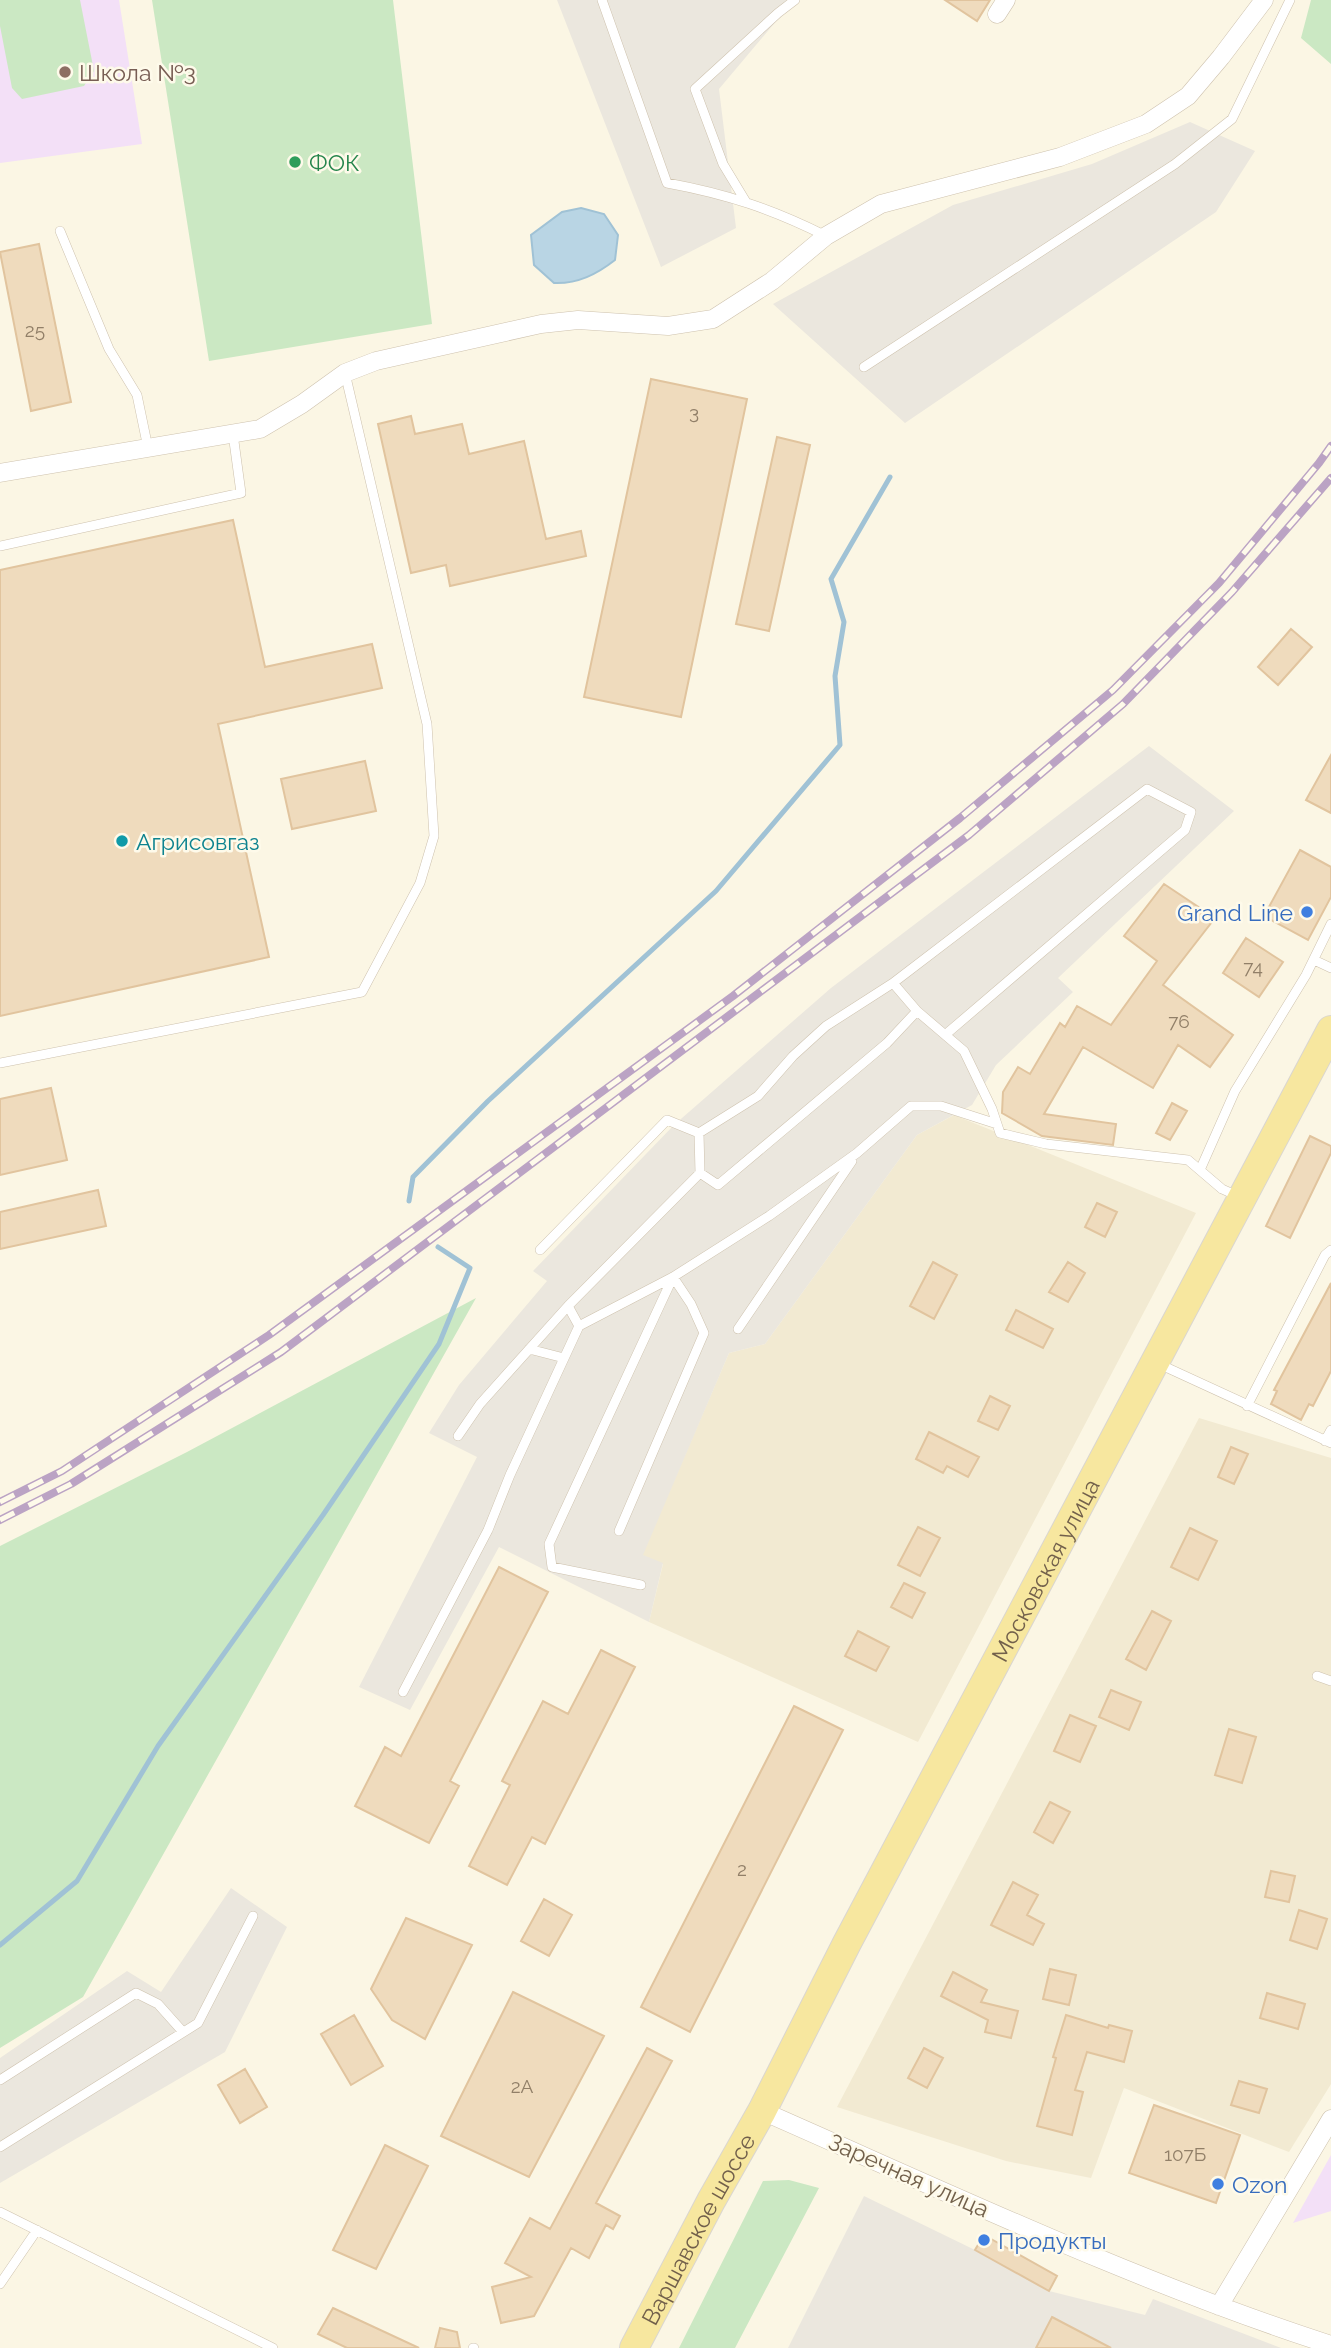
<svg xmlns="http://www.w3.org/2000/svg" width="1331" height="2348" viewBox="0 0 1331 2348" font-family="Raleway,sans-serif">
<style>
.residential{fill:#f2ead2}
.industrial{fill:#ebe7de}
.education{fill:#f3e0f7}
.green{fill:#cbe8c3}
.water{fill:#b9d5e4;stroke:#a0c2d5;stroke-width:2}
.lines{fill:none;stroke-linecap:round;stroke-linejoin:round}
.stream{stroke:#a0c2d5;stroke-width:5}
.building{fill:#efdbbd;stroke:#e1c49e;stroke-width:2}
.service-casing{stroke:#cec2ae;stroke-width:10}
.minor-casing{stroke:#cec2ae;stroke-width:19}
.primary-casing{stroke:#dad6d0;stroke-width:30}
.service{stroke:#fff;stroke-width:9}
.minor{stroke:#fff;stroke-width:18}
.primary{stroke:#f7e79f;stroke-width:28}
.rail-casing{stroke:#bba3c4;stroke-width:8}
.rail{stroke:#fefaea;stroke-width:5;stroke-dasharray:16;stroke-linecap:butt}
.education-dot{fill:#8d6e63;stroke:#fefaea;stroke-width:2.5}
.leisure-dot{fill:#2e9e5b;stroke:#fefaea;stroke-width:2.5}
.culture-dot{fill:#0f9aa8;stroke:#fefaea;stroke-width:2.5}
.shop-dot{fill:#3f7fe0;stroke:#fefaea;stroke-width:2.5}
.labels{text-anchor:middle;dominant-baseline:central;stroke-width:5;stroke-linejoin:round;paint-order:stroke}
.number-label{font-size:19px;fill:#917f68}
.education-label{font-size:23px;fill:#785e54;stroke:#fefaea;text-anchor:start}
.leisure-label{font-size:23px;fill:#27864d;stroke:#fefaea;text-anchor:start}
.culture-label{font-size:23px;fill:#0d838f;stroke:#fefaea;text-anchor:start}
.shop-label{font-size:23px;fill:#366cbe;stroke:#fefaea;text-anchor:start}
.street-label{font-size:23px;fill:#72604b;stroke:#fefaea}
</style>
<rect width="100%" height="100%" fill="#fbf6e4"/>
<path class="residential" d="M954,1115L1196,1213L918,1742L649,1622L663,1564L642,1555L729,1353L765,1344L917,1135Z
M1199,1418L1331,1458V2084L1289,2152L1124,2088L1091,2178L1006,2161L837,2107Z"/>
<path class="industrial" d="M557,0H794L719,89L736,228L661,267Z
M1190,122L1255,151L1216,212L905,423L773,304L953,205L1092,164Z
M1149,746L1234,811L1058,978L1073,992L996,1065L972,1105L917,1135L765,1344L729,1353L643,1555L663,1563L649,1622L499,1547L410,1710L359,1687L477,1457L429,1433L459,1385L547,1281L533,1271L674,1125L831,988Z
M231,1888L287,1927L225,2052L0,2183V2058L127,1971L161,1992Z
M864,2196L975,2250L1049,2291L1145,2315L1153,2299L1281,2348H788Z"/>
<path class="education" d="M0,0H119L142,144L0,163Z
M1331,2155V2211L1293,2223Z"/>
<path class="green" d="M0,0H80L94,71L84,86L22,99L12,88L0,26Z
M152,0H393L432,324L209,361Z
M1311,0H1331V64L1301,38Z
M476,1298L83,1997L0,2048V1546L187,1452Z
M789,2180L819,2188L735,2348H679L763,2181Z"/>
<path class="water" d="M581,208L604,214L618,235L615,260C597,274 578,284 554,283L534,265L531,235L562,212Z"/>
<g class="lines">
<path class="stream" d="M409,1201L413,1177L488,1101L716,891L840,745L835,676L844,622L831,579L890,477
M0,1945L77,1881L158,1746L323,1515L439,1344L470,1268L438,1247"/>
</g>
<path class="building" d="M945,0H990L977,21Z
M39,244L71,402L31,411L0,252Z
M651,379L747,399L681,717L584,697Z
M411,416L415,434L462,424L469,454L524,441L546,539L581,531L586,556L450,586L446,565L411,573L378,424Z
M777,437L810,445L769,631L736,624Z
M233,520L265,667L372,644L382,688L218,724L269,957L0,1016V570Z
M1291,629L1312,647L1278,685L1258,667Z
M1331,755V813L1306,800Z
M365,761L376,811L292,829L281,779Z
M1300,850L1331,867V897L1308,940L1264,916Z
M1164,884L1215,918L1163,985L1233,1035L1210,1067L1178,1045L1153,1088L1083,1047L1044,1114L1116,1124L1113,1145L1042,1136L1002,1113L1003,1092L1018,1067L1030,1074L1060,1023L1065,1027L1077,1006L1111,1025L1157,961L1124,936Z
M1246,938L1283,962L1259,997L1223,973Z
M51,1088L67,1160L0,1175V1099Z
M1172,1103L1187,1111L1170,1140L1156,1133Z
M1310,1136L1331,1146V1153L1290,1238L1266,1226Z
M98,1190L106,1226L0,1249V1212Z
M1097,1203L1117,1212L1105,1237L1085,1227Z
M933,1262L957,1275L934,1319L910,1306Z
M1068,1262L1085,1273L1068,1302L1049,1292Z
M1331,1283V1371L1313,1406L1309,1404L1301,1420L1271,1404L1277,1391L1274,1390Z
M1016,1310L1053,1329L1043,1348L1006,1330Z
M990,1396L1010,1406L998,1430L978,1421Z
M929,1432L979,1457L968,1477L947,1466L943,1473L916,1459Z
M1231,1447L1248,1454L1234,1484L1218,1477Z
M918,1527L940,1538L920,1576L898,1565Z
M1190,1528L1217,1541L1198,1580L1171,1567Z
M499,1567L548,1592L450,1781L459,1786L429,1843L355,1806L385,1747L401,1756Z
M904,1583L925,1593L912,1618L891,1607Z
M1152,1611L1171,1621L1146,1670L1126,1659Z
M858,1631L889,1647L876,1671L845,1656Z
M601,1650L635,1667L545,1844L532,1837L507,1885L469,1866L510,1785L502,1781L543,1701L568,1714Z
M1111,1690L1141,1702L1129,1730L1099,1717Z
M794,1706L843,1730L690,2032L641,2007Z
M1070,1715L1096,1726L1080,1762L1054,1751Z
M1229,1729L1256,1737L1242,1783L1215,1775Z
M1050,1802L1070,1812L1053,1843L1034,1832Z
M1271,1871L1295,1876L1289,1902L1265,1897Z
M1013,1882L1038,1895L1027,1915L1044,1924L1033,1945L991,1925Z
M544,1899L572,1915L549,1956L521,1941Z
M1299,1910L1327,1919L1317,1949L1290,1940Z
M406,1918L472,1945L425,2039L392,2020L371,1989Z
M1050,1969L1076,1975L1069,2005L1043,1999Z
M953,1972L987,1990L981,2002L1018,2011L1011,2038L985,2032L988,2020L941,1996Z
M513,1992L604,2036L529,2177L441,2136Z
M1267,1993L1305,2004L1298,2029L1260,2018Z
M354,2015L383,2066L351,2085L321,2034Z
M1066,2015L1108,2028L1109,2025L1132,2031L1124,2062L1087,2052L1075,2090L1083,2092L1072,2135L1037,2126L1056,2058L1053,2057Z
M647,2048L672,2061L596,2203L620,2216L613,2229L606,2225L589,2258L571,2248L534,2316L501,2323L492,2287L531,2277L505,2263L530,2218L550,2229Z
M924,2048L943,2058L927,2088L908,2078Z
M245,2069L267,2107L240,2123L218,2085Z
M1239,2081L1267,2089L1259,2113L1231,2105Z
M1154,2105L1240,2135L1216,2203L1129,2173Z
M385,2145L428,2166L376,2269L333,2250Z
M984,2235L1057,2276L1049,2291L975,2250Z
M333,2308L419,2348H347L318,2334Z
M1052,2317L1111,2348H1036Z
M440,2328L457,2332L460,2348H435Z"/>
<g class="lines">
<defs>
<path id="service" d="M602,0L667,183C727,194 772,209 826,236
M746,202L723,164L695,89L778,13L795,0
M60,231L109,349L137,395L148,448
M864,367L1175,164L1232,119L1290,0
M0,546L241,493L233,434
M1314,960L1331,968
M893,983L826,1026L793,1056L758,1096L699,1133L700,1173L718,1185L887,1043L917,1011
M945,1035L1185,830L1191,812L1147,789L893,983L917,1011L964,1051L992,1109L1000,1133L1046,1144L1188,1160L1222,1189L1240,1197
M0,1063L362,992L420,883L434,836L427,724L345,373
M1200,1170L1235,1091L1306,975L1331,924
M540,1250L667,1120L699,1133
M568,1306L579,1326
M738,1329L852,1161
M529,1349L564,1358
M1159,1364L1331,1443
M1247,1406L1325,1255L1331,1250
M458,1436L480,1404L568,1306L700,1173
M1325,1441L1331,1430
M619,1531L704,1333L691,1304L673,1277L549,1544L552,1567L641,1585
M1317,1676L1331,1681
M403,1692L488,1530L510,1475L579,1326L673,1277L769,1216L857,1153L911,1106H941L997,1124
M0,2080L136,1993L158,2004L183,2032
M0,2147L198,2023L253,1916
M0,2212L273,2348
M0,2284L37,2230
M473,2348H474"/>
<path id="minor" d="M997,14L1006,0
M0,473L260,429L302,404L345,373L376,361L541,324L578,320L668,326L713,319L772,281L826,236L881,204L1060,157L1146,124L1188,96L1221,57L1264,0
M762,2111C949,2193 1136,2282 1331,2345
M1219,2306L1331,2119"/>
<g id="primary">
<path id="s1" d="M634,2348L711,2201L762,2111L847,1943L1331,1030"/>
</g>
</defs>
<use href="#service" class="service-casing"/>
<use href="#minor" class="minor-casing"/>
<use href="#primary" class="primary-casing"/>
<use href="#service" class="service"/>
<use href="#minor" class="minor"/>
<use href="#primary" class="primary"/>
<defs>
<path id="rail" d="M0,1502L62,1471L269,1335L733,996L960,818L1113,690L1219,583L1319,463L1331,446
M0,1520L71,1484L281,1352L969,835L1123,704L1232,592L1331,478"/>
</defs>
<use href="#rail" class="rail-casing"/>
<use href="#rail" class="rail"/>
</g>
<circle class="education-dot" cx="65" cy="72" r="7"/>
<circle class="leisure-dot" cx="295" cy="162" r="7"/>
<circle class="culture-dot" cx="122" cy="841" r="7"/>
<g class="shop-dot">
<circle cx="1307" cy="912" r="7"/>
<circle cx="1218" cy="2184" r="7"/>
<circle cx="984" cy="2240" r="7"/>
</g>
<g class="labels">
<g class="number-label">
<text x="35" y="330">25</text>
<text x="694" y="412">3</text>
<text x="1253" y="967">74</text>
<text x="1179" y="1021">76</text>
<text x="742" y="1869">2</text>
<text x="522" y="2086">2А</text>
<text x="1185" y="2154">107Б</text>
</g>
<g class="education-label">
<text x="79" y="72">Школа №3</text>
</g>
<g class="leisure-label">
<text x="309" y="162">ФОК</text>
</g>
<g class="culture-label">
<text x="136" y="841">Агрисовгаз</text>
</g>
<g class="shop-label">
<text x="1293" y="912" text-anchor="end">Grand Line</text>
<text x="1232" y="2184">Ozon</text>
<text x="998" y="2240">Продукты</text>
</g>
<g class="street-label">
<text stroke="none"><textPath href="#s1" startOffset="880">Московская улица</textPath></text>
<text transform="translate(909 2175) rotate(24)">Заречная улица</text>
<text stroke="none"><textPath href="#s1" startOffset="135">Варшавское шоссе</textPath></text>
</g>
</g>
</svg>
